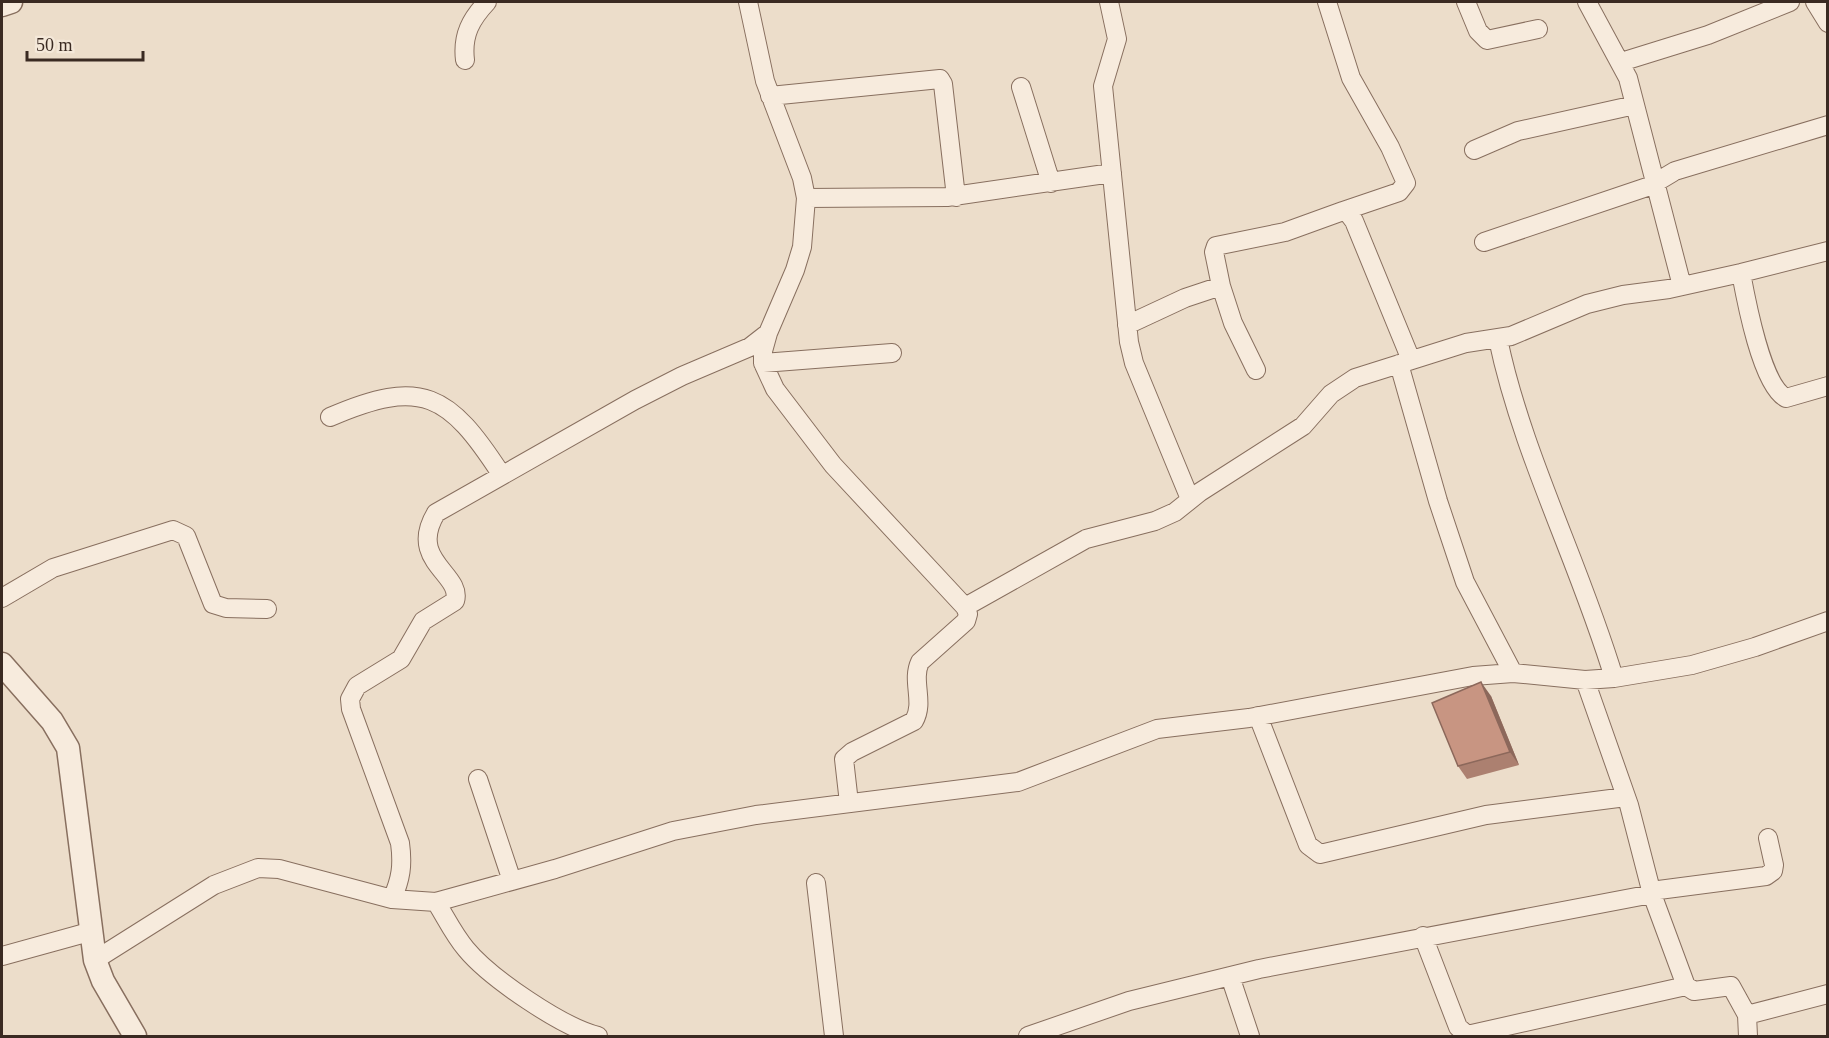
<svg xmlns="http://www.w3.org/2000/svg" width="1829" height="1038" viewBox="0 0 1829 1038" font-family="Georgia,serif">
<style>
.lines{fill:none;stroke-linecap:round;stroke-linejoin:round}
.minor-casing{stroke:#886f5f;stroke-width:20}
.tertiary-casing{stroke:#886f5f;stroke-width:25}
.minor{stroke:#f7ebdd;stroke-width:18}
.tertiary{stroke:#f7ebdd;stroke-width:22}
.wall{fill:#ac8070}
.shaded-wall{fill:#8c685b}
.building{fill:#c89582;stroke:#8c685b;stroke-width:1.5}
</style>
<rect width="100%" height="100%" fill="#ecddca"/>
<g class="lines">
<defs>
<path id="minor" d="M748,2L765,81L802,178L806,198L802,247L795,270L768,333L763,351V363L775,389L833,465L965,607L968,614L966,621L920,662C911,681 925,702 914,721L852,752L844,759L849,803
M1109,2L1117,39L1103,86L1129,342L1134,363L1190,499
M1327,2L1351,78L1390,147L1406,183L1399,192L1343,211
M1466,2L1478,31L1487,40L1538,29
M1587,2L1628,78L1682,286
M1815,2L1828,23
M465,60C462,35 471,19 487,2
M1621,62L1708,35L1790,2
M1021,87L1051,183
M770,96L940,79L943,84L956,197
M1474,150L1518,131L1635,105
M806,198L947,197L1112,173
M1484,242L1650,186L1675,171L1828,125
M1741,273C1746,300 1762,386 1786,398L1828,386
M1221,286L1233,323L1256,370
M1127,325L1185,298L1221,286L1214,252L1216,246L1285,232L1343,211L1348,213L1354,221L1411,360
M1498,339C1522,454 1580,564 1614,678
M763,363L892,353
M1399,364L1438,501L1465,582L1513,673
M330,417C422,377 449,394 501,474
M2,598L53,568L173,530L186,536L213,604L226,608L267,609
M965,607L1086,539L1155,521L1175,512L1200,492L1303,426L1331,394L1355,378L1466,343L1511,336L1587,304L1623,295L1669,289L1741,273L1828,251
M1585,680L1629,805L1652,894L1686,986L1694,991L1731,986L1747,1015
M1258,716L1308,845L1320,854L1486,815L1626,797
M478,779L512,881
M816,883L834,1036
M1651,891L1766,876L1773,871L1774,865L1768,838
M392,899C401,879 403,865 400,843L351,709L350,699L357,686L401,659L423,621L455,601C463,574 407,561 436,513L635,400L682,376L750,347L768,333
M436,902C446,918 454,935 466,949C490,978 562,1027 598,1036
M1423,936L1458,1027L1467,1035L1686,986
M2,956L89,932
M95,960L214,885L258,868L279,869L392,899L436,902L555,869L673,831L756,815L1018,782L1157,729L1249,718L1473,676L1513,673L1585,680L1614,678L1692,665L1755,647L1828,621
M1230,976L1250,1036
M1028,1036L1129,1001L1259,969L1652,894
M1748,1036L1747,1015L1828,994"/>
<path id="tertiary" d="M2,5L11,2
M2,664L52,721L68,748L95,960L103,981L135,1036"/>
</defs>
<use href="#minor" class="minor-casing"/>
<use href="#tertiary" class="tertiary-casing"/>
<use href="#minor" class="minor"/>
<use href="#tertiary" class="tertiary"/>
</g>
<path class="wall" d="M1491,696L1519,765L1467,779L1458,766Z"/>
<path class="shaded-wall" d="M1481,682L1491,696L1519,765L1510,752Z"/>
<path class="building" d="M1481,682L1510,752L1458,766L1432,703Z"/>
<rect width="1829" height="1038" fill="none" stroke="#3a2a22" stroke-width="6"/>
<path d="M27 51v9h116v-9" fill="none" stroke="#3a2a22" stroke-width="3"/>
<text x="36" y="51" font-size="18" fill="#3a2a22" stroke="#f4e8d9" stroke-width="4.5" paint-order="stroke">50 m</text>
</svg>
